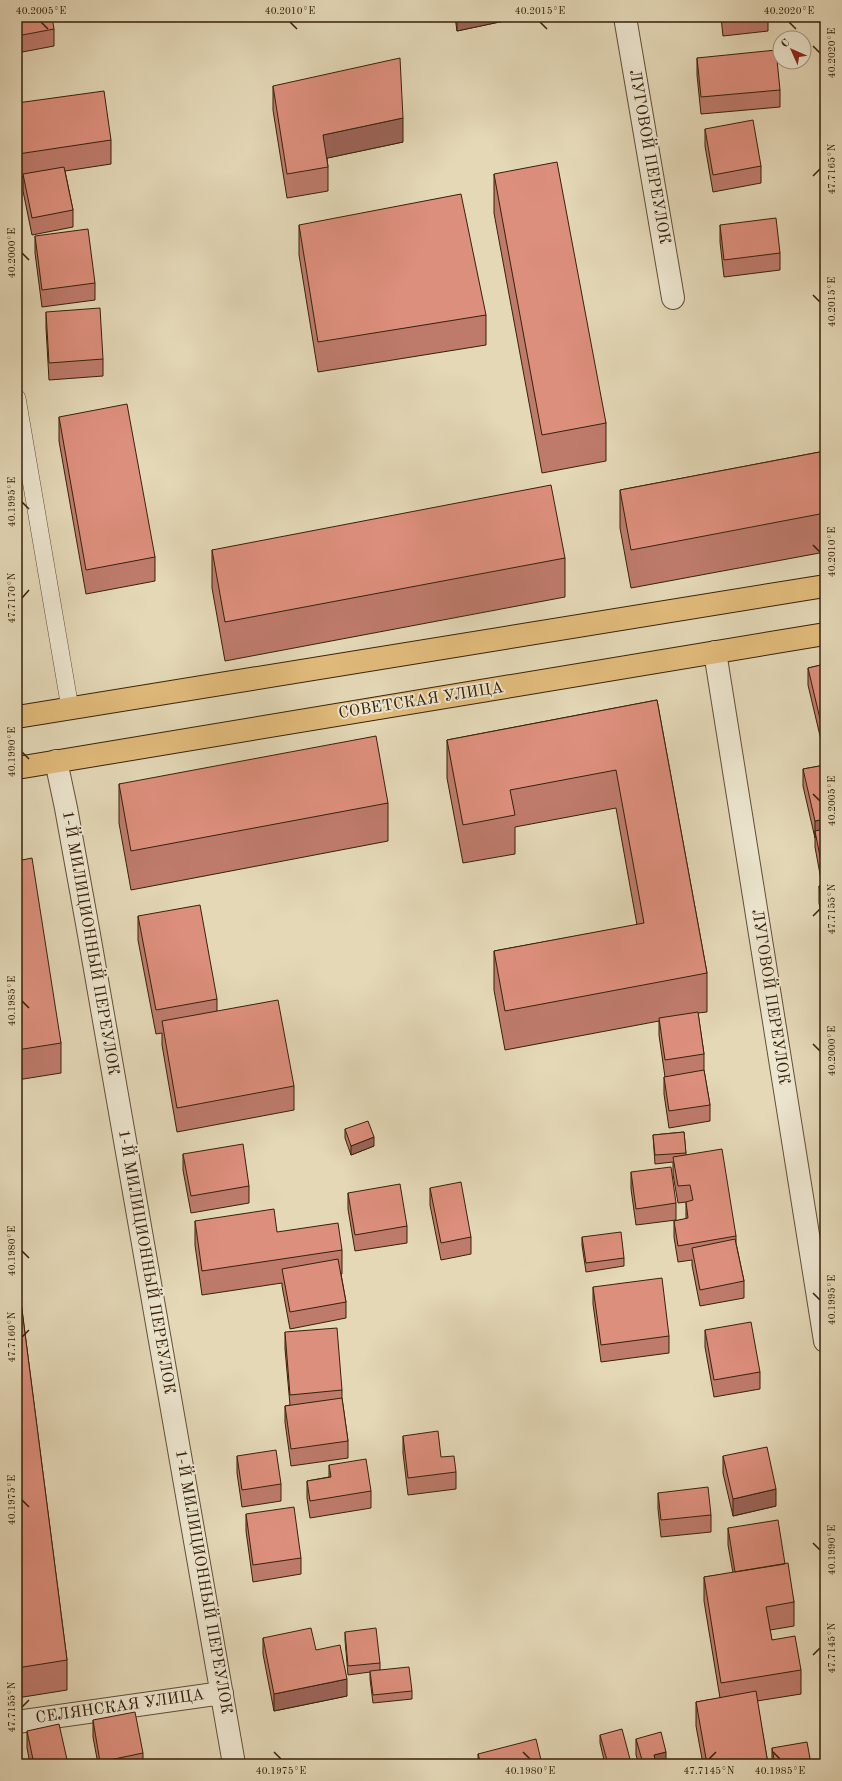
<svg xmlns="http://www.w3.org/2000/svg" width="842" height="1781" viewBox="0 0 842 1781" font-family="'Old Standard TT',serif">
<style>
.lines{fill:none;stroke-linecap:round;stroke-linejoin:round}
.service-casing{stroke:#624f34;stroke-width:18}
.minor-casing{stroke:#624f34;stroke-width:24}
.primary-casing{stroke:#362109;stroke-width:24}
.service{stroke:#ede6d0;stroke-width:17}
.minor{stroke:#ede6d0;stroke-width:22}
.primary{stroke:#e2bc7c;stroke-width:22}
.wall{fill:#be7b6c;stroke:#362109}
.shaded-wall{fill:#9b6458;stroke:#362109}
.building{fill:#dd8f7d;stroke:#362109}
.ticks{fill:none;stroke:#362109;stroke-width:1.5}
.labels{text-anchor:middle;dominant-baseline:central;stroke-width:4;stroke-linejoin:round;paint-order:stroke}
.street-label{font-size:16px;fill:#362109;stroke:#ede6d0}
.neatline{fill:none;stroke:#362109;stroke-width:1.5}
.ticks-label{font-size:10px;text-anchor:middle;fill:#362109}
</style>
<rect width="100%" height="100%" fill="#e4d8b7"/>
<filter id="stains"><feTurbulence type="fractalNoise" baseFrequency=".005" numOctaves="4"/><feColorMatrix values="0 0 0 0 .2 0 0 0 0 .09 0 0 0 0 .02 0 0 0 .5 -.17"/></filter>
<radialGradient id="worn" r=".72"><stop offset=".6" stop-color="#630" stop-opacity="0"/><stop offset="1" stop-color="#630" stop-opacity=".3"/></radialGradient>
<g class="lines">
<defs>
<path id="service" d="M17,398L70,708"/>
<path id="minor" d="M625,17L673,298
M715,652L825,1341
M56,761L66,808L88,929L234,1764
M17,1722L222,1693"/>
<path id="primary" d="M17,717L825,586
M17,768L825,634"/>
</defs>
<use href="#service" class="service-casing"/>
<use href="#minor" class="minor-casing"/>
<use href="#primary" class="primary-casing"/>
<use href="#service" class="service"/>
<use href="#minor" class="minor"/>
<use href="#primary" class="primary"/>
</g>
<path class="wall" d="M17,17L54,29V46L17,53Z
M455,17H523L457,31Z
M721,17H768V31L723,36Z
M697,58L780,90V107L701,114L697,75Z
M273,86L403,142L327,158L328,167V191L287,198L273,110Z
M17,103L111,140V164L65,171L73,210V227L32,235L23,191V177L18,178L17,174Z
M705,129L761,166V183L713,192L705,146Z
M494,174L606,423V461L542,473L494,213Z
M299,225L486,315V345L318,372L299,255Z
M720,225L780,253V270L724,277L720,242Z
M35,236L95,283V300L42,307L35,253Z
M46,312L103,359V376L49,380L46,328Z
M59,417L155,557V581L86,594L59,441Z
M825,451V552L631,588L620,528V490Z
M212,550L565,558V597L225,661L212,588Z
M825,664L821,740L808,685V668Z
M657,700L707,973V1012L698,1013L704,1054V1070L710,1105V1121L669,1128L664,1094V1077H665L659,1035V1021L505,1050L494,990V951L637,925L616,808L515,827V854L463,863L447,778V740Z
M825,765V930L819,903V886L822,885L815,847V838L803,786V769Z
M119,784L388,803V841L131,890L119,823Z
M17,861L61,1043V1073L17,1080Z
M138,916L217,999V1011L294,1086V1110L177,1132L162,1045V1033L156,1034L138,940Z
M345,1129L374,1146L351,1155L345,1138Z
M684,1132L686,1155L736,1236V1243L744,1281V1298L700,1306L692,1265V1260L678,1262L674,1237V1221L686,1219V1202L678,1203L673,1174V1162L655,1164L653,1135Z
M183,1154L249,1186V1203L191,1213L183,1170Z
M631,1172L676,1203V1220L636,1225L631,1189Z
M430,1188L471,1237V1254L441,1260L430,1205Z
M348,1193L407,1226V1243L355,1251L348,1209Z
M195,1221L342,1250V1274H341L346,1302V1318L290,1329L282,1286V1283L202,1295L195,1245Z
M582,1237L624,1258V1266L586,1272L582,1245Z
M17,1271L67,1660V1690L17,1698Z
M593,1287L669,1336V1353L601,1362L593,1304Z
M705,1330L760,1372V1389L714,1397L705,1347Z
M285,1332L342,1390V1398L348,1441V1458L291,1466L285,1422V1406L290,1405L285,1349Z
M403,1436L441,1457L456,1472V1489L408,1495L403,1453Z
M237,1456L281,1484V1501L242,1507L237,1473Z
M723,1456L776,1506L733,1516L723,1473Z
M329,1465L371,1491V1508L310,1518L307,1498V1481L329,1477Z
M658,1493L711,1515V1532L661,1537L658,1509Z
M246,1514L301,1558V1574L253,1582L246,1531Z
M728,1528L785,1564L794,1602V1626L770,1630L772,1640L801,1670V1694L757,1701L768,1764H703L696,1726V1702L720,1698L704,1601V1577L733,1573L728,1545Z
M345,1632L380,1663V1670L412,1691V1699L373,1703L370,1679V1672L348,1675L345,1640Z
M263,1638L316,1650L347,1696L274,1711L263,1654Z
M93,1720L143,1753V1764H98L93,1737Z
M27,1731L68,1764H30L27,1748Z
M600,1735L631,1763L638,1761L636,1755V1739L666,1764H605L600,1743Z
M772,1748L811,1764H772Z
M478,1754L542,1764H478Z"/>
<path class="shaded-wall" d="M457,17H523L457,31Z
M403,118V142L323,159V135Z
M825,722V739L821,740V723Z
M825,819V836L815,831V838V821Z
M374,1137V1146L351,1155V1146Z
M776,1489V1506L733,1516V1499Z
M347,1679V1696L274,1711V1694Z
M666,1752V1764H654V1755Z"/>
<path class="building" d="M17,17H52L54,29L17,36Z
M723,17H744L723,20Z
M776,50L780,90L701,97L697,58Z
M400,58L403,118L323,135L328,167L287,174L273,86Z
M104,91L111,140L18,154L17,150V103Z
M753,120L761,166L713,175L705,129Z
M557,162L606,423L542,435L494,174Z
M64,167L73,210L32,218L23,174Z
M461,194L486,315L318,342L299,225Z
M776,218L780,253L724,260L720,225Z
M88,229L95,283L42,290L35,236Z
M100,308L103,359L49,363L46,312Z
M127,404L155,557L86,570L59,417Z
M825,451V513L631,550L620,490Z
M551,485L565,558L225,622L212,550Z
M825,664V722L821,723L808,668Z
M657,700L707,973L505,1011L494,951L644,923L616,770L510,790L515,815L463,825L447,740Z
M376,736L388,803L131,851L119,784Z
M825,765V819L815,821L803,769Z
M825,829V882L815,831Z
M32,858L61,1043L17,1050V861Z
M825,884V914L819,886Z
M200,905L217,999L156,1010L138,916Z
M278,1000L294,1086L177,1108L162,1021Z
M698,1012L704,1054L665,1060L659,1018Z
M704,1070L710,1105L669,1111L664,1077Z
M368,1121L374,1137L351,1146L345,1129Z
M684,1132L686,1153L655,1155L653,1135Z
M243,1144L249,1186L191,1196L183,1154Z
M722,1149L736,1236L678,1246L674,1221L688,1218L686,1202L693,1200L690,1185L678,1186L673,1157Z
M671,1167L676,1203L636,1209L631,1172Z
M461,1182L471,1237L441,1243L430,1188Z
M400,1184L407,1226L355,1235L348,1193Z
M274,1209L277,1232L338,1223L342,1250L202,1271L195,1221Z
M621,1232L624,1258L586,1263L582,1237Z
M735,1239L744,1281L700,1290L692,1248Z
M338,1259L346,1302L290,1312L282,1269Z
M17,1271L67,1660L17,1668Z
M662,1278L669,1336L601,1345L593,1287Z
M751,1322L760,1372L714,1380L705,1330Z
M337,1328L342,1390L290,1395L285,1332Z
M342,1398L348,1441L291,1449L285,1406Z
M438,1431L441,1457L454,1456L456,1472L408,1478L403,1436Z
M767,1447L776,1489L733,1499L723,1456Z
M276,1450L281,1484L242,1490L237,1456Z
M366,1459L371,1491L310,1501L307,1481L331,1477L329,1465Z
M708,1487L711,1515L661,1520L658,1493Z
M294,1507L301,1558L253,1565L246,1514Z
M778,1520L785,1564L735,1572L728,1528Z
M788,1563L794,1602L766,1607L772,1640L795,1636L801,1670L721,1683L704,1577Z
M311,1628L316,1650L340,1645L347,1679L274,1694L263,1638Z
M376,1628L380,1663L348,1666L345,1632Z
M409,1667L412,1691L373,1695L370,1671Z
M756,1691L768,1764H707L696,1702Z
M135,1712L143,1753L100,1762L93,1720Z
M59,1724L68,1764H34L27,1731Z
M622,1729L631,1763H629V1764H608L600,1735Z
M661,1732L666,1752L654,1755L656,1764H629V1763L642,1760L636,1739Z
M536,1739L542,1764H481L478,1754Z
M807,1742L811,1764H775L772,1748Z"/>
<path class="ticks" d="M41,22L48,29M290,22L297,29M540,22L547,29M789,22L796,29M813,46L820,53M813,176L820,169M22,253L29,260M813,295L820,302M22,502L29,509M813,545L820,552M22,598L29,590M22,752L29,759M813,794L820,801M813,916L820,909M22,1001L29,1008M813,1044L820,1051M22,1251L29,1258M813,1293L820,1300M22,1337L29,1330M22,1500L29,1507M813,1543L820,1550M813,1655L820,1648M22,1707L29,1700M274,1752L281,1759M523,1752L530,1759M773,1752L780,1759M709,1759L716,1752"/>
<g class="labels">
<g class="street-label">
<text transform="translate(649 157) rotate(80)">ЛУГОВОЙ ПЕРЕУЛОК</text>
<text transform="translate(421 701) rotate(-9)">СОВЕТСКАЯ УЛИЦА</text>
<text transform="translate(90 943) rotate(80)">1-Й МИЛИЦИОННЫЙ ПЕРЕУЛОК</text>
<text transform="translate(770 997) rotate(81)">ЛУГОВОЙ ПЕРЕУЛОК</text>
<text transform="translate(146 1262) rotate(80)">1-Й МИЛИЦИОННЫЙ ПЕРЕУЛОК</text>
<text transform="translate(203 1582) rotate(80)">1-Й МИЛИЦИОННЫЙ ПЕРЕУЛОК</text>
<text transform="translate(120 1707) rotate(-8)">СЕЛЯНСКАЯ УЛИЦА</text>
</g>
</g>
<rect width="842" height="1781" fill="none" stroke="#e4d8b7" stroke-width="44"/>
<g transform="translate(792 50) rotate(315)"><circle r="19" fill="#ede6d0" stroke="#a49780"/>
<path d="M0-3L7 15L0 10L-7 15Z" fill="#8f2418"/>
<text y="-6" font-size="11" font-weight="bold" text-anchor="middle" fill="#362109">С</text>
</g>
<rect x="22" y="22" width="798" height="1737" class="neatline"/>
<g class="ticks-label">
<text x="41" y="14">40.2005°E</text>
<text x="290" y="14">40.2010°E</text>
<text x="540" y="14">40.2015°E</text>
<text x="789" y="14">40.2020°E</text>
<text transform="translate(831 53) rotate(-90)" y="4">40.2020°E</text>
<text transform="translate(831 169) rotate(-90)" y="4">47.7165°N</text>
<text transform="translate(11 253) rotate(-90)" y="4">40.2000°E</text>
<text transform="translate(831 302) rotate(-90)" y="4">40.2015°E</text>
<text transform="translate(11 502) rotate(-90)" y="4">40.1995°E</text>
<text transform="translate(831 552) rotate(-90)" y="4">40.2010°E</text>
<text transform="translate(11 598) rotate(-90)" y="4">47.7170°N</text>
<text transform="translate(11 752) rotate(-90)" y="4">40.1990°E</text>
<text transform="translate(831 801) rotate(-90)" y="4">40.2005°E</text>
<text transform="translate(831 909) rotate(-90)" y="4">47.7155°N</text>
<text transform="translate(11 1001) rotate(-90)" y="4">40.1985°E</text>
<text transform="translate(831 1051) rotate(-90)" y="4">40.2000°E</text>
<text transform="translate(11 1251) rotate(-90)" y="4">40.1980°E</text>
<text transform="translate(831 1300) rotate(-90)" y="4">40.1995°E</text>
<text transform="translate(11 1337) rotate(-90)" y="4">47.7160°N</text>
<text transform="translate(11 1500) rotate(-90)" y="4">40.1975°E</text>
<text transform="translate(831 1550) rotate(-90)" y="4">40.1990°E</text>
<text transform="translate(831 1648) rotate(-90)" y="4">47.7145°N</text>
<text transform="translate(11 1707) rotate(-90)" y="4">47.7155°N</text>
<text x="281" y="1774">40.1975°E</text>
<text x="530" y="1774">40.1980°E</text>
<text x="709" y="1774">47.7145°N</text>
<text x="780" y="1774">40.1985°E</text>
</g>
<rect width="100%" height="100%" filter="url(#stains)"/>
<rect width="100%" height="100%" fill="url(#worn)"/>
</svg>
